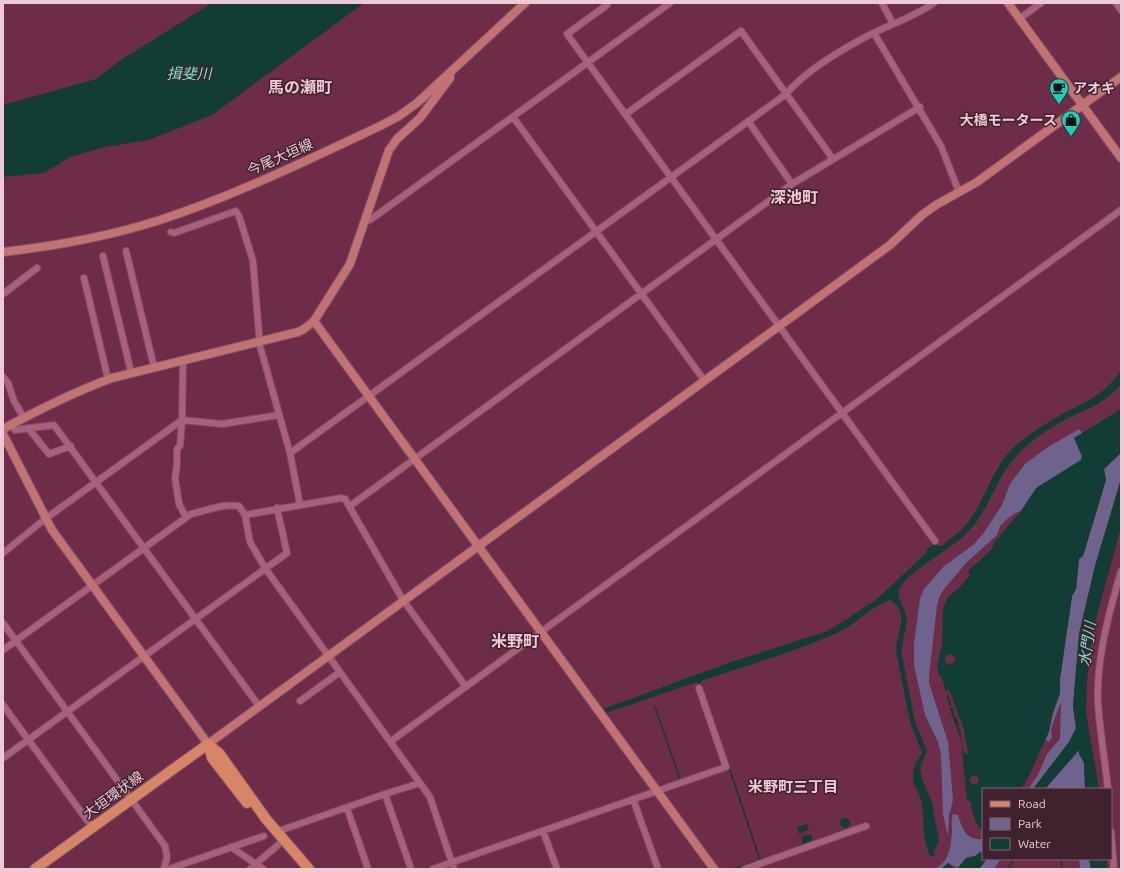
<svg xmlns="http://www.w3.org/2000/svg" width="1124" height="872" viewBox="0 0 1124 872" font-family="Ubuntu,'Noto Sans JP',sans-serif">
<style>
.green{fill:#6e638d}
.water{fill:#123d34}
.pier{fill:#6d2d48}
.lines{fill:none;stroke-linecap:round;stroke-linejoin:round}
.stream{stroke:#123d34;stroke-width:1.5}
.street-casing{stroke:#824c64;stroke-width:8}
.secondary-casing{stroke:#824c64;stroke-width:10}
.primary-casing{stroke:#824c64;stroke-width:12}
.street{stroke:#a8617c;stroke-width:6}
.secondary{stroke:#c07372;stroke-width:8}
.primary{stroke:#d78567;stroke-width:10}
.labels{text-anchor:middle;dominant-baseline:central;stroke-width:3;stroke-linejoin:round;paint-order:stroke}
.poi-label{font-size:14px;font-weight:bold;fill:#f0c9d6;stroke:#3f222d;text-anchor:start}
.street-label{font-size:14px;fill:#f0c9d6;stroke:#3f222d}
.water-label{font-size:15px;font-style:italic;fill:#72e7cc;stroke:#3f222d}
.neighbourhood-label{font-size:15px;font-weight:bold;fill:#f0c9d6;stroke:#3f222d}
.quarter-label{font-size:16px;font-weight:bold;fill:#f0c9d6;stroke:#3f222d}
</style>
<rect width="100%" height="100%" fill="#6d2d48"/>
<path class="green" d="M1079,429L1082,433L1074,438L1082,456L1081,460L1038,487L1021,511L1015,513L1007,519L1000,526L997,535L967,562L944,589L939,598L937,606L929,676V683L948,742L953,800L949,815L948,836L943,814L941,755L938,742L925,715L914,665V644L920,599L924,589L943,567L973,545L983,534L1002,505L1010,484L1025,464L1048,447Z
M1121,453V479L1095,566L1079,634L1073,706L1076,728L1069,742L1033,789H1028L1038,775L1047,754L1060,739L1061,702L1054,720L1051,729L1052,738L1048,742L1045,738L1060,693V679L1072,596L1076,589L1079,559L1083,556L1106,480L1104,469Z
M1080,749L1084,763L1085,789H1045Z
M953,814L958,815C962,828 966,841 983,839V850L975,856L967,857L958,868L948,863L941,869H934C950,862 951,846 952,830C952,824 951,819 953,814Z
M987,859H1001L994,869H979Z
M1079,859H1089L1091,869H1080Z"/>
<path class="water" d="M212,3H364L212,115L149,140L105,147L70,157L44,173L3,177V105L96,79L121,60Z
M1121,370V384C1107,402 1088,409 1068,418C1055,425 1041,434 1030,443C995,470 994,506 967,533C950,550 911,569 899,589C897,600 905,607 906,617C908,627 901,642 902,655L915,722L927,751L920,768L922,779L932,802L939,841L934,851L935,855L931,857C921,838 925,823 922,803C920,793 912,785 913,776C913,767 917,760 922,753L910,722L896,651C896,633 911,613 890,600C875,604 856,624 839,632C795,652 747,665 701,681V683L699,684L697,682L603,714L600,710L734,661L825,632L838,625L877,599L927,552L926,550L935,543L938,546H941C953,537 964,529 972,517C987,494 994,466 1014,447C1030,433 1051,420 1070,410C1094,397 1105,394 1121,370Z
M1121,409V453L1104,469L1106,480L1083,556L1079,559L1076,589L1072,596L1060,679V693L1053,712L1049,732L1027,780L1020,789H983V828L981,830C976,825 970,808 971,802L967,801L961,740L950,710L942,677L939,675L937,665L942,645L943,609L948,597L958,589L970,575L968,571L992,549L994,543L1021,511L1036,488L1081,460L1082,456L1074,438Z
M1121,479V527L1092,634L1087,681L1086,712L1099,789H1085L1084,763L1079,754V750L1045,789H1033L1069,742L1076,728L1073,706L1079,634L1095,566Z
M840 823a5 5 0 1 1 10 0a5 5 0 1 1-10 0Z
M807,824L809,830L799,834L797,827Z
M811,834L813,840L803,844L801,837Z
M983,850V859H987L979,869H941L948,863L953,868H958L965,859L975,856Z
M1089,859H1107V869H1091Z"/>
<path class="pier" d="M945 659a5 5 0 1 1 10 0a5 5 0 1 1-10 0Z
M949,689L964,730L968,754H965L962,746L961,734L959,727L956,728L959,725L956,717L952,716L955,715L952,707L949,708L948,706L952,705L948,695L945,696L944,693Z
M969.5 780a4.5 4.5 0 1 1 9 0a4.5 4.5 0 1 1-9 0Z"/>
<g class="lines">
<path class="stream" d="M655,707L680,779
M729,767L760,860L733,869
M664,792L715,774
M1061,859L1062,869
M1008,869L1014,859"/>
<defs>
<path id="street" d="M606,3L607,5L567,34L935,541
M882,3L893,24
M1116,3L1121,10
M1019,19L1041,3
M874,33L941,146L959,192
M626,114L741,31L833,159
M513,117L704,380
M748,121L792,184
M365,221L370,220L670,3
M171,232L174,233L236,211L239,216L253,261L260,346L290,453L300,505
M126,251L154,367
M103,256L131,372
M84,278L108,379
M3,294L37,268
M3,377L8,383L14,401L24,418
M11,425L15,430L54,425L259,706
M28,428L49,454L71,446
M290,453L786,94C804,73 836,53 860,40C884,26 911,19 934,3
M350,506L792,184L920,107
M186,517L179,504L175,478L177,465V449L180,446L182,420L222,424L279,415
M3,553L45,519L182,420L183,360
M3,623L165,846L167,857L164,869
M3,650L191,514C209,510 220,504 239,506L245,515
M300,701L340,672
M3,705L92,827
M391,741L1121,210
M3,758L287,553L277,508
M1108,789C1105,761 1100,732 1098,703C1096,659 1109,613 1121,571
M385,794L420,783
M633,799L658,869
M347,808L368,869
M543,831L557,869
M276,832L385,794L411,869
M1111,832L1114,869
M231,847L263,869
M169,869L264,836
M250,869L278,845
M433,869L726,767L699,688
M454,869L430,797L265,568L250,542L245,515L341,498L345,499L403,600L466,687
M745,869L866,826"/>
<path id="secondary" d="M1008,3L1121,158
M3,252C56,246 110,236 160,220C236,195 308,160 380,126L399,116L417,103L525,3
M314,321L714,869
M3,429C38,410 74,392 112,378L298,332L304,329L314,321L350,264L389,150L397,139L420,118L450,78V73
M3,434L52,530L208,744L890,245L922,215L936,205L977,182L1121,77"/>
<path id="primary" d="M208,744L219,753L266,819L309,869
M208,744L212,758L247,803
M35,869L208,744"/>
</defs>
<use href="#street" class="street-casing"/>
<use href="#secondary" class="secondary-casing"/>
<use href="#primary" class="primary-casing"/>
<use href="#street" class="street"/>
<use href="#secondary" class="secondary"/>
<use href="#primary" class="primary"/>
</g>
<defs>
<symbol id="cafe-pin" viewBox="-11 -11 22 30"><path d="M0 17L-7.5 6A9.5 9.5 0 1 1 7.5 6Z" fill="#11d5b4" stroke="#3f222d"/><path d="M-5.5-4.5H6V0H3Q3 3.5 0 3.5H-2.5Q-5.5 3.5-5.5 0ZM3-3.2v2h1.7v-2ZM-6 4.5H4V6H-6Z" fill="#111"/></symbol>
<symbol id="shop-pin" viewBox="-11 -11 22 30"><path d="M0 17L-7.5 6A9.5 9.5 0 1 1 7.5 6Z" fill="#11d5b4" stroke="#3f222d"/><path d="M-5-2.5h2.3a2.7 3.5 0 0 1 5.4 0H5L5.5 6h-11ZM-1.5-2.5h3a1.5 2.3 0 0 0-3 0Z" fill="#111"/></symbol>
</defs>
<g fill-rule="evenodd">
<use href="#cafe-pin" x="1048" y="77" width="22" height="30"/>
<use href="#shop-pin" x="1060" y="109" width="22" height="30"/>
</g>
<g class="labels">
<g class="poi-label">
<text x="1073" y="88">アオキ</text>
<text x="1057" y="120" text-anchor="end">大橋モータース</text>
</g>
<g class="street-label">
<text transform="translate(280 157) rotate(-24)">今尾大垣線</text>
<text transform="translate(113 795) rotate(-36)">大垣環状線</text>
</g>
<g class="water-label">
<text x="189" y="73">揖斐川</text>
<text transform="translate(1087 644) rotate(-82)">水門川</text>
</g>
<g class="neighbourhood-label">
<text x="793" y="786">米野町三丁目</text>
</g>
<g class="quarter-label">
<text x="300" y="87">馬の瀬町</text>
<text x="794" y="197">深池町</text>
<text x="515" y="641">米野町</text>
</g>
</g>
<rect width="1124" height="872" fill="none" stroke="#f0c9d6" stroke-width="8"/>
<rect x="982" y="788" width="130" height="72" fill="#3f222d" stroke="#866571"/>
<rect x="990" y="801" width="20" height="6" fill="#d78567" stroke="#866571"/>
<text x="1018" y="808" font-size="12" fill="#f0c9d6">Road</text>
<rect x="990" y="818" width="20" height="12" fill="#6e638d" stroke="#866571"/>
<text x="1018" y="828" font-size="12" fill="#f0c9d6">Park</text>
<rect x="990" y="838" width="20" height="12" fill="#123d34" stroke="#866571"/>
<text x="1018" y="848" font-size="12" fill="#f0c9d6">Water</text>
</svg>
